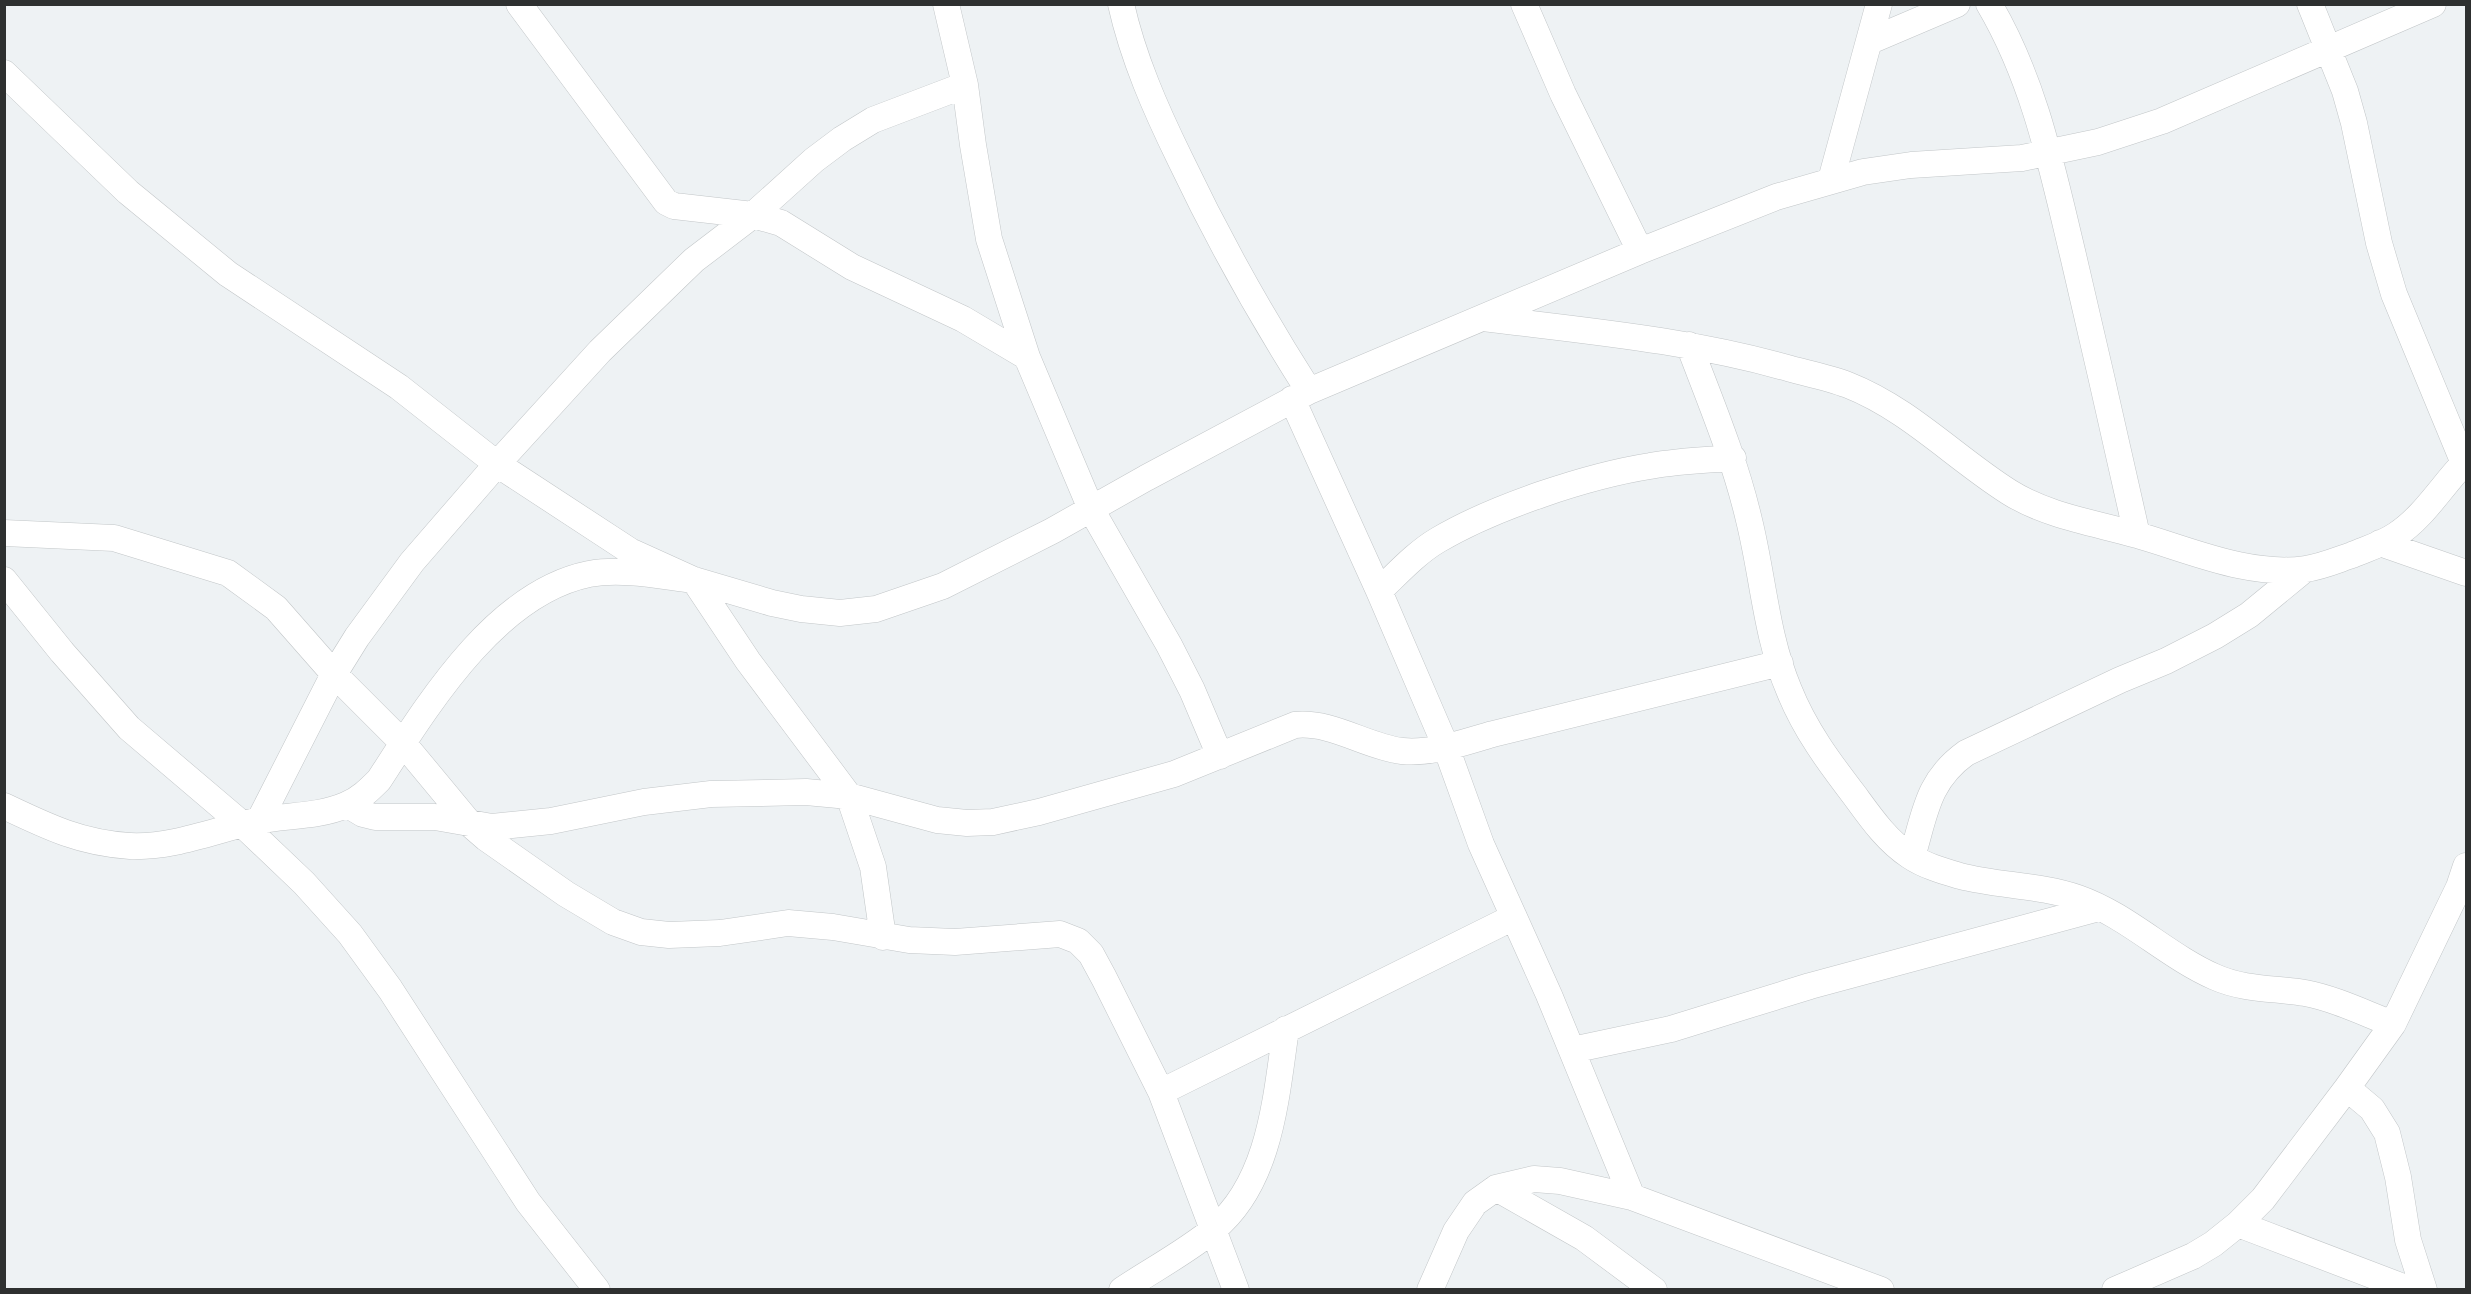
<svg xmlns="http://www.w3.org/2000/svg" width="2471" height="1294" viewBox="0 0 2471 1294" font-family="Arial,sans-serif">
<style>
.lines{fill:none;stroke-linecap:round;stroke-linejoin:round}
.minor-casing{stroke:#c2c6c8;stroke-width:27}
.minor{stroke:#fff;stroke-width:26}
</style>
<rect width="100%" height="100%" fill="#eef2f4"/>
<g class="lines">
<defs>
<path id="minor" d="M519,4L666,202L674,206L753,215L781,223L852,267L963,319L1027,357
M946,4L965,85L973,145L989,239L1027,357L1091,509L1169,645L1192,690L1220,756
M1121,4C1133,58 1156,110 1180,159C1218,239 1261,316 1309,391
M1524,4L1563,94L1640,251
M1989,4C2035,82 2052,168 2073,255C2095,348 2116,442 2137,535
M2310,4L2345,91L2354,123L2379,243L2394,294L2466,468
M1870,41L1957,4
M4,73L128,192L228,274L399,387L497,464L630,551L694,580L772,603L801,609L840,613L876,609L943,586L1052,531L1146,478L1309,391L1640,251L1776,197L1863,172L1911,165L2022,158L2098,142L2162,121L2433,4
M1831,180L1879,4
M1483,318C1587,331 1690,340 1791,369C1810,374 1830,378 1848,385C1909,409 1955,458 2009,492C2047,516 2095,523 2137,535C2190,550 2249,577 2305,569C2321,567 2337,560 2352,555C2366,549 2383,544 2396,535C2424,517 2443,484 2466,461
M1689,345C1711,403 1735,460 1749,520C1763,576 1766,636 1789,690C1805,730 1829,762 1855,796C1871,818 1887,841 1910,856C1925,866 1943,871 1960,876C1999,886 2040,885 2078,898C2127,915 2167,956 2215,977C2244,990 2275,988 2305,993C2336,999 2364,1013 2393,1024
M1292,399L1379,591L1446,747L1481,844L1549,995L1632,1197
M4,533L114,538L228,573L276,608L334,674L403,743L471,825L486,838L566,894L613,922L641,932L669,935L720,933L788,923L833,927L909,940L955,942L1060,934L1078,941L1091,954L1104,978L1161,1092L1236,1290
M2380,543L2466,573
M4,580L62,652L129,728L242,824L304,883L350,934L390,989L528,1202L597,1290
M1379,591C1398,573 1416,553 1438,540C1494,507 1587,476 1650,466C1677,461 1705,460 1733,458
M348,805L363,814L375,817H435L492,827L551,821L644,802L711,794L806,792L849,796L937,820L967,823L993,822L1039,812L1174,774L1295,725C1332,721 1367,747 1402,751C1433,754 1464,742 1493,734L1780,663
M4,806C48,827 81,843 130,846C173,848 215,830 256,821C286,815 318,817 346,805C360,799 369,790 379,780C427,706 495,593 589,574C623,568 660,576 694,580L748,661L849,796L873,867L883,937
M259,821L334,674L357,637L412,562L497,464L600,351L694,260L753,215L814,160L842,139L873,120L965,85
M1912,857C1925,814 1927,781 1966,753L2120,680L2166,661L2215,636L2249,615L2305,569
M1572,1050L1671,1029L1810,986L2099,908
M2347,1088L2372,1109L2387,1133L2398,1177L2408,1240L2424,1290
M1161,1092L1514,917
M1496,1188L1584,1238L1654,1290
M2238,1224L2411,1290
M1122,1290C1152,1270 1186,1252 1214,1229C1271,1182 1276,1096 1286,1029
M1430,1290L1456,1231L1475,1203L1496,1188L1534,1179L1560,1181L1632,1197L1881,1290
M2115,1290L2193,1256L2213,1244L2238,1224L2263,1199L2347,1088L2393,1024L2459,887L2466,866"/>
</defs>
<use href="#minor" class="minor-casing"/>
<use href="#minor" class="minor"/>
</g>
<rect width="2471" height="1294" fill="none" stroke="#2e3030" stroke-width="12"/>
</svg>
